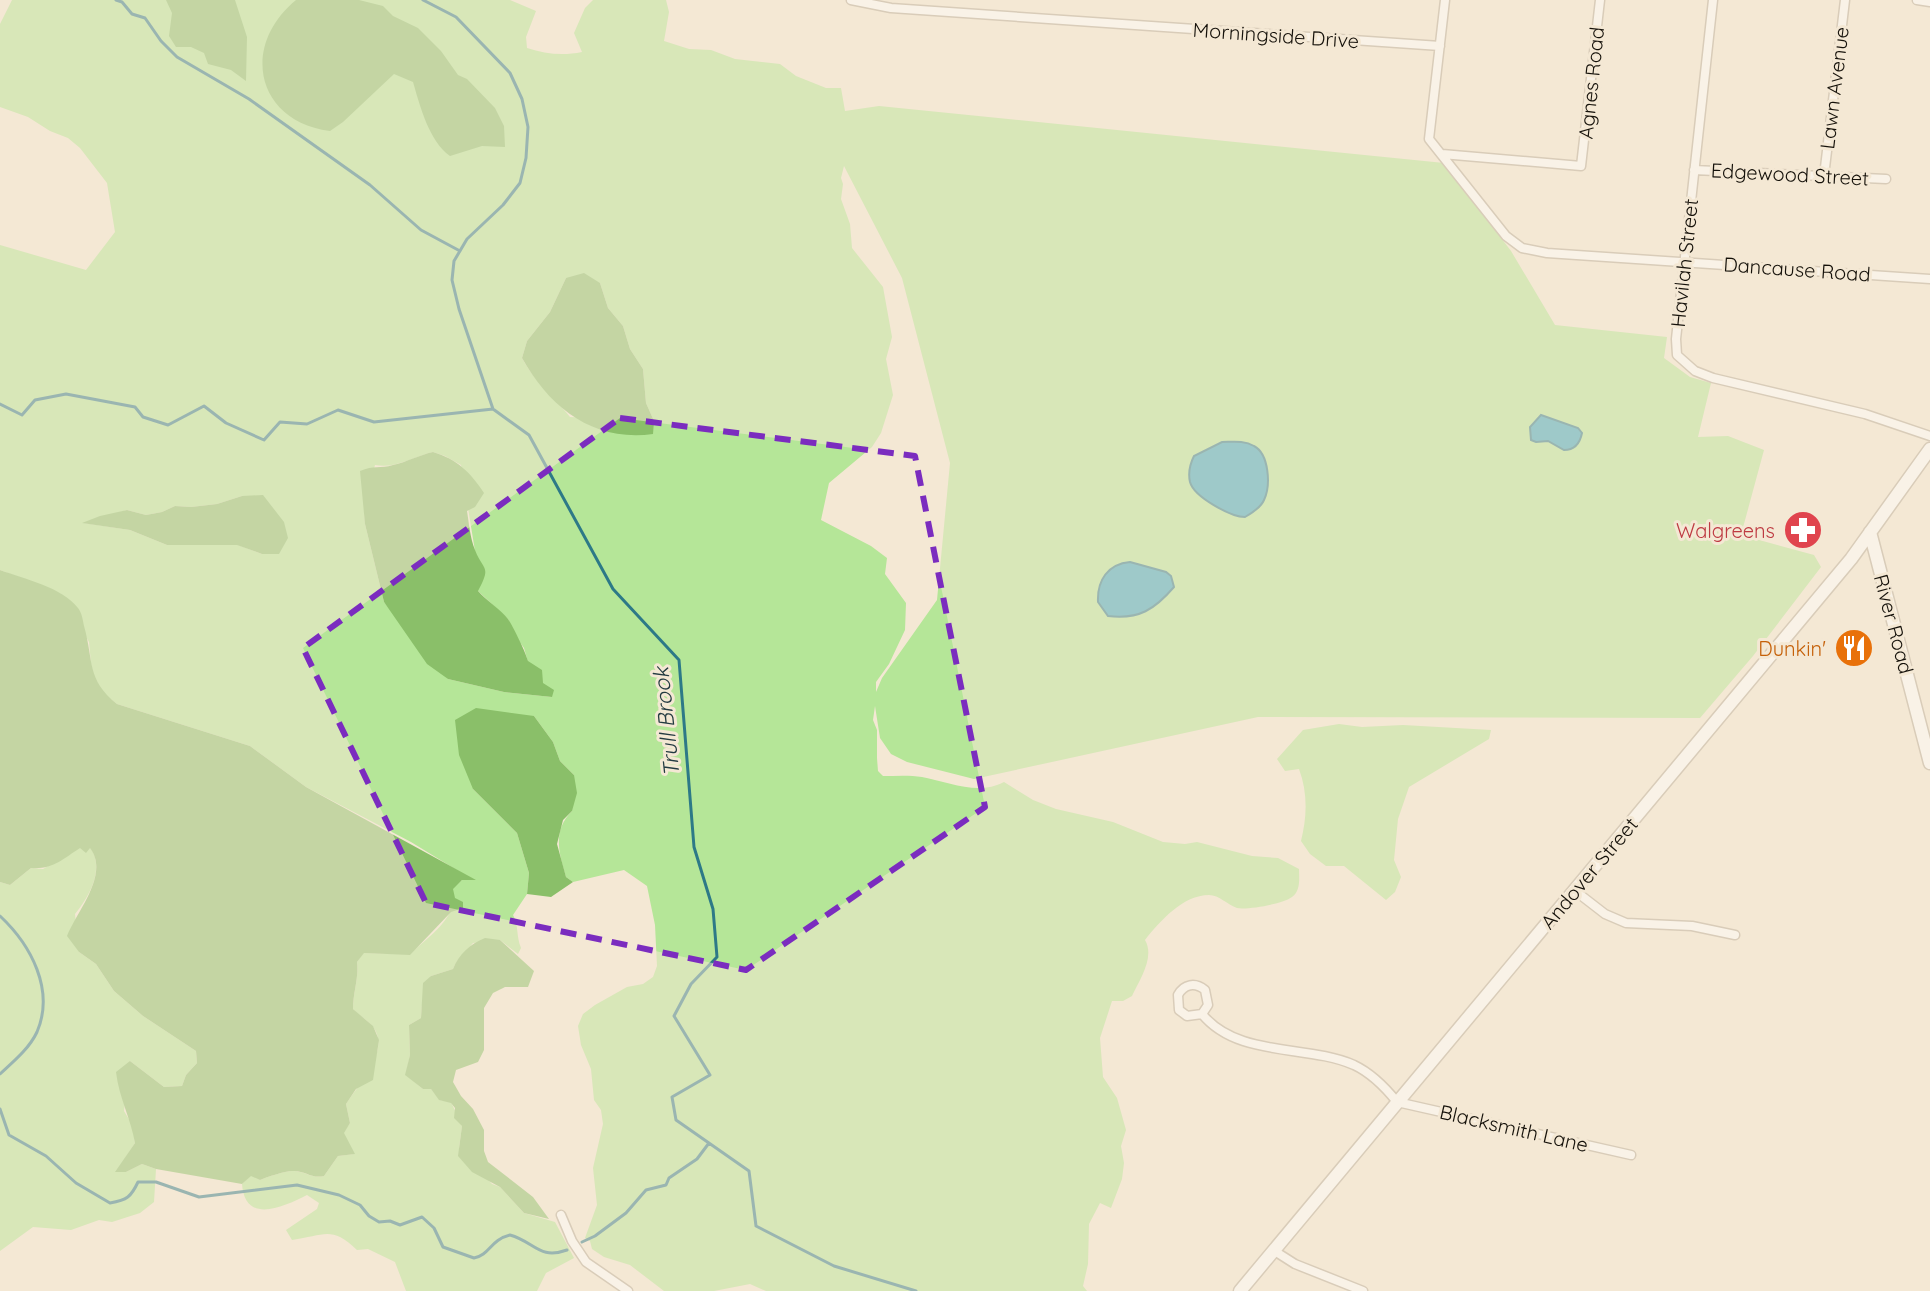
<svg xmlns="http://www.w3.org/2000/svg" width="1930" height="1291" viewBox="0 0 1930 1291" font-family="Quicksand,sans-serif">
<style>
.green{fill:#b5e698;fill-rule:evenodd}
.forest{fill:#8abf69}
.water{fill:#37a5bc;stroke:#2d7987;stroke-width:2}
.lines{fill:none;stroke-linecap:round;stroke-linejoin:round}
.stream{stroke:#2d7987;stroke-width:3}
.minor-casing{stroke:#b8ac99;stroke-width:11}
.secondary-casing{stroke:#b8ac99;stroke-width:15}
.minor{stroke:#fff;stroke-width:8}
.secondary{stroke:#fff;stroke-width:12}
.marked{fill:none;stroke:#7b2cbf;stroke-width:6;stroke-dasharray:16 10;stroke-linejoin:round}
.labels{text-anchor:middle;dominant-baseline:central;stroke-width:6;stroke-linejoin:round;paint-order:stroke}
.street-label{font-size:20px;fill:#15110a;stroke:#f4e8d4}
.health-label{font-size:20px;fill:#be3a42;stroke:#f4e8d4;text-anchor:end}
.food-label{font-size:20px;fill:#c56008;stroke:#f4e8d4;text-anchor:end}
.water-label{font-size:22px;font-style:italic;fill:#233b41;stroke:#f4e8d4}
</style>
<rect width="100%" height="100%" fill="#f4e8d4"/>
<path class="green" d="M12,0H510L536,11L526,37L527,48C545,54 563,56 582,52L574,33L585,8L593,0H666L669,12L664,41L689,49L711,50L735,59L780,64L796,76L826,88H841L845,111L879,106L1444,163L1511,251L1555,325L1667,337L1664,358L1690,377L1711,383L1698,437L1728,436L1764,450L1741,535L1814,555L1821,567L1753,656L1700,718L1258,717L974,779L907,762L891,754L880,738L875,706L873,720L877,730V758L878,771L883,776C896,776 910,775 922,777C949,782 978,796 1004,782L1033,800L1056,809L1113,822L1163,842L1185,844L1197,842L1252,856L1278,858L1299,869C1299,878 1301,891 1292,897C1283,904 1247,910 1237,908C1228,905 1219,895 1209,895C1183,895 1160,921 1145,940C1155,957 1140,979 1132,996L1123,1001H1112L1100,1038L1103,1077L1117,1098L1126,1130L1121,1146L1124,1163L1122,1179L1111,1208L1100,1203L1089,1224L1088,1264L1083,1286L1087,1291H766L750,1284L714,1291H664L630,1265L604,1257L592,1249L590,1241L585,1238L597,1205L593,1168L603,1124L601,1110L594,1100L591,1069L581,1045L578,1026L583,1014L595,1005L627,987L643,984L653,977L657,966L655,925L647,886L624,870L573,882L566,877C559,853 552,831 572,811L574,775L560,761L553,742L534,716L473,789L517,833L529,873L527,894L513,915C519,926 516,936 521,948L518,954L500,940L473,943C465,953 458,957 453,969L431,976C423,990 422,1002 421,1018L409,1025L410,1055L406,1075L423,1089H431L440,1100L451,1102L462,1126L459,1148L492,1184L500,1187L524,1213L555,1222L574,1258L546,1273L537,1291H406L395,1262L368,1249L357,1250C331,1225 324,1236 292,1240L286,1230L317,1209L319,1203L307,1195C283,1207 245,1225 242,1184L251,1175L260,1180C267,1177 285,1171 292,1171C304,1170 311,1179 324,1176L338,1156L354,1154L343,1133L350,1123L346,1104C359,1084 391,1050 373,1027C368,1020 359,1016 353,1009C353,992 359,978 357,962L363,953L410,954C427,938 461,916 452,889L462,880H473L411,842L306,787L250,746L117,704L104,694L92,674L89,642L61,594L0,570V245L86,270L115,232L107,183L80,148L68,138L50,131L28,117L0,107V24ZM844,166L902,278L950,463L937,600L882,678L876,692V682L889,664L905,630L906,603L885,574L887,558L871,546L821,520L829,483L872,447L881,433L893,395L886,359L892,337L883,287L852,248L850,224L841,199L843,184L841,178ZM566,278L600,283L608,308L623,326L630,349L643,369L646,403L654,421L570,417C552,394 536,384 522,358L527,341L550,312ZM433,452L445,456L461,465L475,551L478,591L508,619L515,635L524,648L528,662L552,697L504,692L448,679L384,602L365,524L364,506L375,465C395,469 413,457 433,452ZM242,496L262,554L238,545H167L130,530L84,523L127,510L146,515L162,512L175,506L191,507L217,504Z
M1339,724L1362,727L1403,725L1491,730L1489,739L1409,787L1398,819L1394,860L1401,877L1395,892L1386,900L1344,866H1326L1310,854L1301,841C1307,817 1308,793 1299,769L1285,771L1277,759L1303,730Z
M80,847H90C105,868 90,896 75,914L79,952L96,964L114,991L143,1016L196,1051L197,1063L186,1075L182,1086L164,1087L130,1061L124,1111L133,1126L135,1143L116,1172H126L142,1164L156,1169L154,1202L140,1213L112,1222L99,1220L71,1230L33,1227L0,1251V882L10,885L31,868L43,869Z"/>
<path class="forest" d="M166,0H235L247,37L246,81L231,70L208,64L204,53L191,47H176L169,36L172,13Z
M296,0H359L383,6L393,16L418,28L441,51L458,75L467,79L495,108L504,126L505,147L482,146L450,156C429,141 420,106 413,82L394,74L343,122L330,131C256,121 240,46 296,0Z
M584,273L600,283L608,308L623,326L630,349L643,369L646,403L654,421L653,434C593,442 550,408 522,358L527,341L550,312L566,278Z
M433,452C457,459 471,473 484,493L475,507L467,511C469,523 470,538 475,550C483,571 492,565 478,591C486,600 501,610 508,619C513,626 526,653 528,661L542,670L543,683L554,690L552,697L504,692L448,679L427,664L384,602L365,524L360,471C374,465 380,469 393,465C407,462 419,455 433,452Z
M263,495L284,522L288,538L279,554H262L237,545H167L130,530L82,523L100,516L127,510L146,515L162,512L175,506L191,507L217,504L242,496Z
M0,570C24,579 62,587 78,608C82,613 83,621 84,626C94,661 86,679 117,704L250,746L306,787L476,880H462L453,889L455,898L463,902V908L451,912L410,955L364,953L357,962C359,978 353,992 353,1009L373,1026L379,1040L373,1080L356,1089L346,1104L350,1123L344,1133L355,1154L338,1156L324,1176C311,1179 305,1170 292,1171C285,1171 267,1177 260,1180L251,1176L242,1184L156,1169L142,1164L126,1172H115L135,1143C131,1119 119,1098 116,1072L130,1061L164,1087L182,1086L186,1075L197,1063L196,1051L143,1016L114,991L96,964L79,952L67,936C77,911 110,874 90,848L86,853L80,848C63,859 52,870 31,868L10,885L0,882Z
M476,708L534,716L553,742L560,761L574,775L577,793L572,811L563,820L557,844L566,877L573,882L551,897L527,894L529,873L517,833L473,789L459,755L455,720Z
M485,938L500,940L534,971L528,987H505L493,993L484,1008V1050L478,1062L456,1070L453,1082L461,1096L473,1109L484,1130V1151L488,1162L533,1197L549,1219L524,1213L500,1187L472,1172L458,1156L462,1126L454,1118L455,1108L451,1103L439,1100L431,1089H423L405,1075L410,1055L409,1025L421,1018L423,983L431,976L453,969C459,954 470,944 485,938Z"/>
<path class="water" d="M1541,415L1578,428L1582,433C1580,443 1575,450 1564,450L1548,441L1536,442L1531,440L1530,427Z
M1222,442C1232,442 1244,440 1254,446C1269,454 1271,485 1264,500C1261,507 1252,513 1245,517C1231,517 1194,497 1190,482C1188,473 1190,464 1194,456Z
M1130,562L1166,572L1171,576L1174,587C1155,609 1139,620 1108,616L1098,602C1097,580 1108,564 1130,562Z"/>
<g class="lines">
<path class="stream" d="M116,0L122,2L132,14L145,18L161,41L177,57L249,99L370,185L421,230L460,251
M423,0L456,17L510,73L522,99L528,127L526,158L520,183L503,205L467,239L454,261L452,280L459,309L493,409
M0,404L22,415L35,400L66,394L135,407L143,417L168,425L204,406L226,423L264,440L280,422L307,424L338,410L374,422L493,409L529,435L613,589L679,660L694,847L713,909L717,957L691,984L674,1016L710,1075L672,1097L676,1120L749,1171L756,1226L834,1266L916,1291
M0,916C31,945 55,990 37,1032C29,1049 13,1062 0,1074
M0,1109L9,1135L46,1156L76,1183L110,1203C127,1200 131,1197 138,1182H156L199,1197L297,1185L339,1195L360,1205L369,1216L379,1222L390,1221L400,1225L422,1217L434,1228L443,1247L474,1258C490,1255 490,1240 510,1235C535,1242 539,1260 567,1250
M582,1242L595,1236L626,1213L646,1190L666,1185L669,1178L697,1159L709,1143"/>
<defs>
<path id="minor" d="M851,0L891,8L1440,46
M1445,0L1429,139L1506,236L1522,248L1547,253L1930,279
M1713,0L1676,339L1677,355L1695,371L1713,378L1865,414L1930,436
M1917,0L1930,2
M1442,154L1581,166L1600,0
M1694,170L1886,179
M1824,176L1845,0
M1574,890L1605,914L1626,923L1692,926L1735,935
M1202,1014L1187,1016L1179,1010L1178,995C1184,984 1195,982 1205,990L1208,1005L1202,1014C1238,1058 1306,1044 1354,1065C1371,1073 1385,1087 1397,1102L1631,1155
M561,1215L572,1241L586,1262L628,1291
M1273,1250L1295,1264L1363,1291"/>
<path id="secondary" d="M1870,532L1930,763
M1240,1291L1851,559L1930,449"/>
</defs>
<use href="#minor" class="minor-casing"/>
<use href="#secondary" class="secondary-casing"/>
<use href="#minor" class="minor"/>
<use href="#secondary" class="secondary"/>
</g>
<path d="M0 0H1930V1291H0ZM620,418L915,456L985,807L746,970L426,903L303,648Z" fill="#f4e8d4" fill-opacity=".55" fill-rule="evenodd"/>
<path class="marked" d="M620,418L915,456L985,807L746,970L426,903L303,648Z"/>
<defs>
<symbol id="pharmacy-disc" viewBox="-11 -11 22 22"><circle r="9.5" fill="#e0444e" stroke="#f4e8d4"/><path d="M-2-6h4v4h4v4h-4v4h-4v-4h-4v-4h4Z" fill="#fff"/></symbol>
<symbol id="restaurant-disc" viewBox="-11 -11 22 22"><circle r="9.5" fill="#e8710a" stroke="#f4e8d4"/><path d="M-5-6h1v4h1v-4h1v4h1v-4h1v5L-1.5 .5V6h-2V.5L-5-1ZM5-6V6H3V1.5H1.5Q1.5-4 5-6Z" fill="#fff"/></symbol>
</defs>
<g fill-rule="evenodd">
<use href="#pharmacy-disc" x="1781" y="508" width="44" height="44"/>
<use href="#restaurant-disc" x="1832" y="626" width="44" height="44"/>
</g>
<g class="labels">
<g class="street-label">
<text transform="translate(1276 35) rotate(4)">Morningside Drive</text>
<text transform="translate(1591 83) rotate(-84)">Agnes Road</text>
<text transform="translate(1834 88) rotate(-83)">Lawn Avenue</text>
<text transform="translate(1790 174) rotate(3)">Edgewood Street</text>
<text transform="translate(1684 263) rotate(-84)">Havilah Street</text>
<text transform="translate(1797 269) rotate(4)">Dancause Road</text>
<text transform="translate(1894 624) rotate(75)">River Road</text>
<text transform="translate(1589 873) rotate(-50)">Andover Street</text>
<text transform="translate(1514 1128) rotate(13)">Blacksmith Lane</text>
</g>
<g class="health-label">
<text x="1775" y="530">Walgreens</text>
</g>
<g class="food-label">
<text x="1826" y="648">Dunkin'</text>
</g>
<g class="water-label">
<text transform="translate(666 722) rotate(-96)">Trull Brook</text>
</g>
</g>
</svg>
